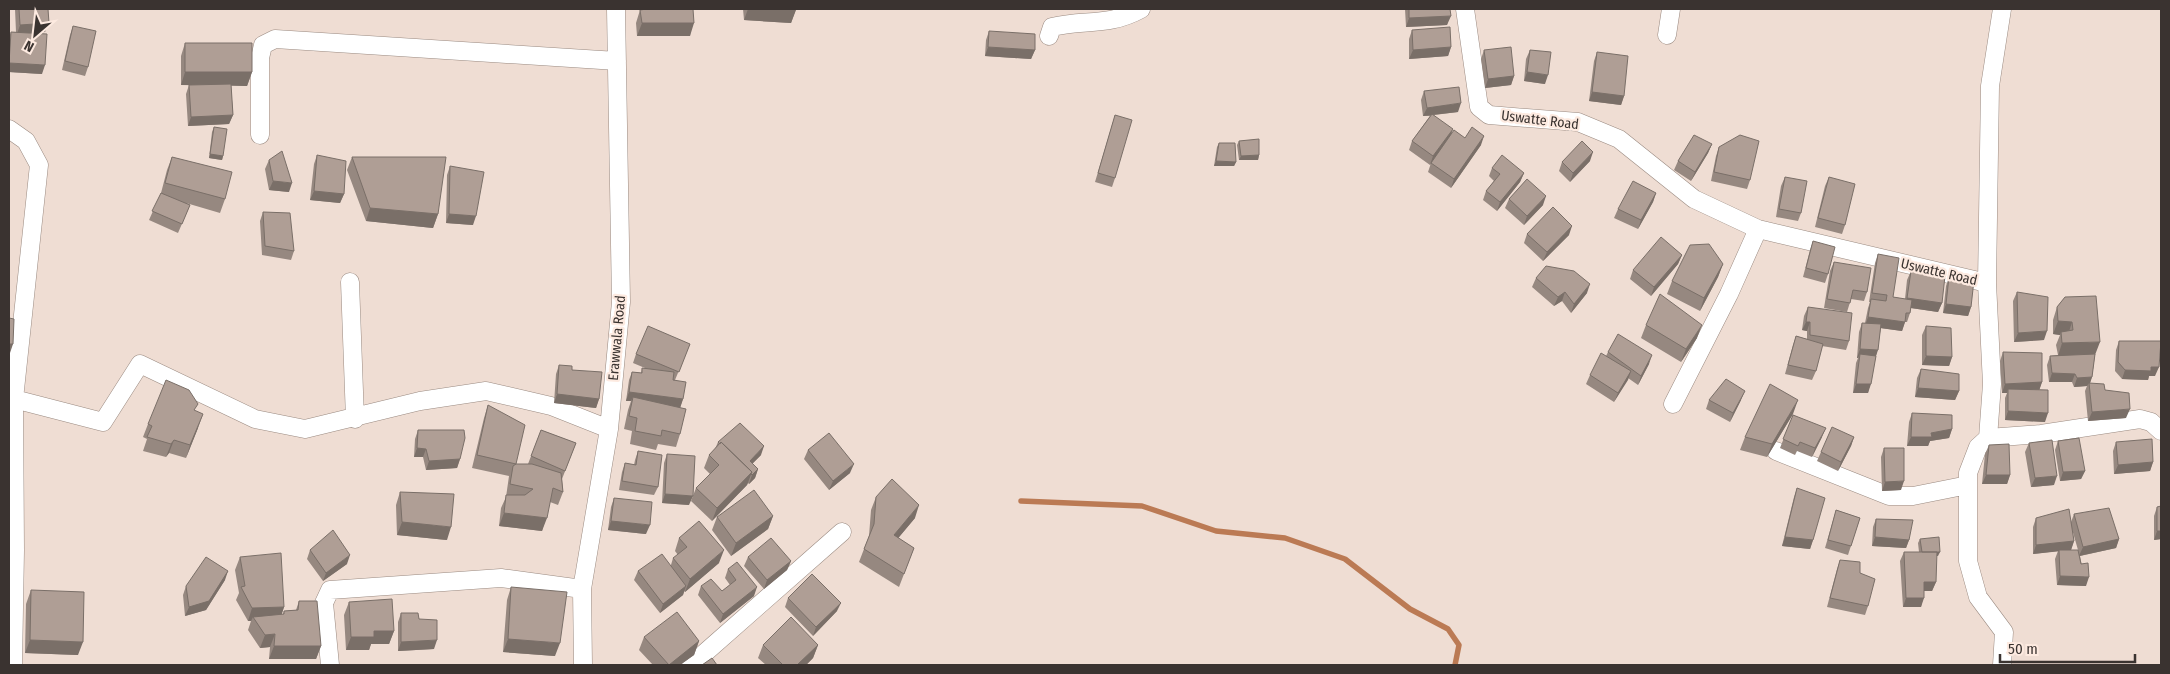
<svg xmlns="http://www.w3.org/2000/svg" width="2170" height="674" viewBox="0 0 2170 674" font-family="'Fira Sans Condensed',sans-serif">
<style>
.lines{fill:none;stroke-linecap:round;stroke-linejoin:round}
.stream{stroke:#bb7a54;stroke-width:5.5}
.minor-casing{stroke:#9a8a81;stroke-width:19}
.minor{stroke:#fff;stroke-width:18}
.wall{fill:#968880;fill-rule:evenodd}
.shaded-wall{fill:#7a6f68}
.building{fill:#af9e95;stroke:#7a6f68}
.labels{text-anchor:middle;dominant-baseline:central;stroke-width:4.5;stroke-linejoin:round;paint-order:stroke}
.street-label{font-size:14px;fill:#3a3330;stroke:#fdeae0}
</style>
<rect width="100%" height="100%" fill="#efddd3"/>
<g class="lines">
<path class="stream" d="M1021,501L1142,506L1216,531L1285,538L1345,559L1410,609L1448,629L1459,645L1455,665"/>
<defs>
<path id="minor" d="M1465,9L1479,107L1489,115L1578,122L1619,139L1694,199L1758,229L1987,283L1992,384L1988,438L1978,447L1968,473V561L1978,597L2004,632L2002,665
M1667,35L1671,9
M1049,36L1052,27C1086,19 1108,27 1141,9
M9,129L26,141L39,165L14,399L15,550L13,665
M260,135V58L263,45L275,39L617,61
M350,282L355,419
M1987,283L1990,86L2002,9
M14,399L103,422L140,364L255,419L305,429L420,401L486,391L551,406L609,429
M1673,404L1729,294L1758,229
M1988,438L2041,434L2140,419L2151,422L2161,431
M1776,451L1889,496H1913L1968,485
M330,665L324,603L330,590L501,578L582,589
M583,665L582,589L609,429L621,302L616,9
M691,665L842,532"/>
</defs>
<use href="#minor" class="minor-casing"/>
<use href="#minor" class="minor"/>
</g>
<path class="wall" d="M15,9H48L45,32L29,33L42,74L9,72V37L11,32H16Z
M643,9H693L690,36H637L636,23L640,10Z
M743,9H796L791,23L744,20Z
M1405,9H1450L1447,25L1406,27Z
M73,26L88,67L85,76L62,70L70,35Z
M1412,30L1451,47L1448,56L1409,59V39Z
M989,31L1035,50L1031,59L985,56L986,40Z
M185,43L252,72L247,86L231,85L233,115L229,124L188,126L186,94L189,85H181V56Z
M1484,50L1514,76L1511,85L1485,88L1481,59Z
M1530,50L1545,84L1524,81L1526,59Z
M1597,52L1624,96L1621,105L1589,101L1594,61Z
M1424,91L1458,112L1434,115L1450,135L1465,138L1481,145L1451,188L1428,172L1431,163L1430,165L1409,150L1412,141L1430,116H1423L1421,100Z
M1115,115V178L1112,187L1095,182Z
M214,127L223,156L222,160L209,158L212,132Z
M1239,141L1259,155L1258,160H1239L1237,145Z
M1219,143L1236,162L1234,166H1214L1217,147Z
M1712,144L1708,153L1691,181L1674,170L1678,161Z
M1719,147L1750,180L1747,189L1711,181L1716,156Z
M317,155L344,194L340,203L310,200L314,164Z
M172,157L225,199L220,213L186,203L190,205L178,233L149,220L161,193L167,170Z
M352,157L438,214L433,228L366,221L347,170Z
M269,160L289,192L269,190L265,169Z
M1590,161L1570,182L1559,171L1562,162Z
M450,166L473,225L446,223L447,175Z
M1492,168L1524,173L1520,182L1497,211L1483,200L1486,191L1494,181L1489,176Z
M1785,177L1801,213L1798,221L1776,217L1781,186Z
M1829,177L1845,225L1842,234L1815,227L1825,186Z
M1656,193L1653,202L1638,229L1614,218L1618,209Z
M1509,199L1543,205L1524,225L1505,208Z
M263,212L294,251L291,260L262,255L260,221Z
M1527,234L1569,235L1543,261L1524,243Z
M1813,241L1828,274L1825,283L1803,277L1810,250Z
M1878,254L1893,297L1905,299L1907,280L1911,271L1942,303L1938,312L1911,308L1910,313L1907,322H1905L1902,331L1881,328L1876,356L1868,393H1853L1856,363L1858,358H1857L1859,332L1862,323H1865L1868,308L1870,302H1869L1875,263Z
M1682,255L1678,264L1651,296L1630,279L1633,270Z
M1834,262L1867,292L1864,301L1851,299L1847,312L1824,308L1830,271Z
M1723,264L1718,277L1700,311L1667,294L1672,281Z
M1949,277L1971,307L1968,316L1943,313L1946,286Z
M1536,278L1587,293L1571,313L1562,301L1554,306L1532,287Z
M2017,292L2044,340L2014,342L2013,301Z
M2065,297L2095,355L2092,377L2090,383L2105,390L2126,418L2088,421L2085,391L2087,386L2074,387L2072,382H2049L2047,365L2050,356L2058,355L2056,345L2060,335L2053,334V320L2057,307Z
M1808,307L1849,341L1846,350L1822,346L1816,371L1812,380L1785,374L1793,345L1796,336L1807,339V331L1802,330L1804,316Z
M1646,325L1697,338L1681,362L1641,338Z
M1926,326L1952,357L1949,366L1922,365V335Z
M2119,341L2155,376H2149L2148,380L2122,379L2115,371L2116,350Z
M690,344L675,380L683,399L680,408V434L676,447L658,444L656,450L630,444L632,431L624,429L628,410L631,401H626L629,380L632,372L641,373L642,368H645L633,363L636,354Z
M1608,352L1649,364L1638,385L1628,378L1614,402L1586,384L1590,375L1606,356Z
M2003,352L2042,382L2039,390L2045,422L2005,420V398L2007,393H2002L2000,361Z
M559,365L572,370L599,399L596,408L554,403L556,374Z
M1921,369L1959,391L1955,400L1915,397L1917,378Z
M1709,400H1741L1730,422L1706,409Z
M488,405L516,464H528L541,430L576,443L562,479L563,492L558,505L550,502L542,531L499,526L501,508L506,497L509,476L472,468L484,418Z
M195,411L198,428L186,458L169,453L166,457L143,451L147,439L143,437L148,424Z
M1912,413L1952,429L1949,438L1930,441L1928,446H1907L1909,422Z
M1793,414L1767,457L1740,450L1745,437Z
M1793,415L1822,437L1812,457L1797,451L1795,455L1780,448Z
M418,430L460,459L457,468L426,470L423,457H414L415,439Z
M1854,437L1851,446L1838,471L1817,461L1821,452Z
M2058,441L2085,471L2081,479L2060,481L2055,450Z
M718,442L761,455L752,464L758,469L755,478L749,484L748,483L747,485L712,521L691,501L696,488L710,474L704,468L709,455L715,449Z
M2116,442L2153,462L2150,471L2114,474L2113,451Z
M2029,443L2054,485L2031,487L2025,452Z
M1989,445L2010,475L2007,484H1982L1985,454Z
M1884,448L1901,490L1882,491L1881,457Z
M808,450L850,473L829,490L804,459Z
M638,451L658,487L654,495L619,490L622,472L625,463L634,465L635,460Z
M667,454L689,505L662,503L664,463Z
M1797,488L1813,540L1810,549L1782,546L1794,497Z
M400,492L447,540L397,535L396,505Z
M876,497L915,518L898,538L914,548L899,587L859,562L869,536L871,510Z
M614,498L646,534L608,530L611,507Z
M2157,507L2161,539L2154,540V516Z
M1836,510L1860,518L1848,555L1825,548Z
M2074,514L2119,539L2116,548L2080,556L2086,586L2057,585L2055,559L2058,551L2033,554V527L2036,518L2071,522ZM2072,529L2078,550H2071L2074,541Z
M773,516L768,529L731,556L712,530L717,517Z
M1876,519L1909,540L1906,548L1872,546L1873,527Z
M679,538L719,563L685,592L684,591L683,595L660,613L634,580L638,571L671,565L673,558L678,555L675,551Z
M1920,539L1938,556H1936V582L1932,591H1924L1921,607H1903L1900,561L1904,552H1919L1918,543Z
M310,550L347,564L323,581L307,559Z
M240,557L284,607L281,615L283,614L284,611L296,610L299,601L321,646L316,659H269L270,647L260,648L248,630L251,621H248L236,600L239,593L235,570Z
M748,557L791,561L787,570L764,589L744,566Z
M1840,560L1860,573L1868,606L1865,615L1827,607L1837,569Z
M728,569L754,596L720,623L698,595L701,586L722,591L730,585L725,578Z
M225,580L206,610L185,616L183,595L186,586Z
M511,587L555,656L503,652L507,600Z
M31,590L78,655L25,653L26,604Z
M788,598L837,611L813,636L785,607Z
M349,602L394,631L389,644H371L369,650H346L344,615Z
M401,613L419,619L434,649L398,651V622Z
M644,637L699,641L694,655L680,665H653L639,650Z
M763,645H818L813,658L806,665H766L758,658Z"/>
<path class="shaded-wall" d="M748,9H780L796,10L791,23L744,20Z
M1451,16L1447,25L1406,27L1409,18Z
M49,23L45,32L17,34L20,25Z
M642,23H694L690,36H637Z
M988,47L1035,50L1031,59L985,56Z
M1451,47L1448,56L1409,59L1413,50Z
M9,63L45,65L42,74L9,72Z
M185,72H252L247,86L181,85Z
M1527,72L1548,75L1545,84L1524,81Z
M1514,76L1511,85L1485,88L1488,79Z
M1592,92L1624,96L1621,105L1589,101Z
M1461,103L1458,112L1423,116L1427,108Z
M233,115L229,124L188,126L191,117Z
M1453,129L1450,138L1430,165L1433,156Z
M1484,136L1481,145L1451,188L1454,179Z
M1712,144L1708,153L1691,181L1695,172Z
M1593,152L1590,161L1570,182L1573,173Z
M210,154L223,156L222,160L209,158Z
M1259,155L1258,160H1239L1241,156Z
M1216,161L1236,162L1234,166H1214Z
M1524,173L1520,182L1497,211L1500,202Z
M273,181L292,183L289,192L269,190Z
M314,191L344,194L340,203L310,200Z
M1656,193L1653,202L1638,229L1641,220Z
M1546,196L1543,205L1524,225L1527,216Z
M370,208L438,214L433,228L366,221Z
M449,214L476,216L473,225L446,223Z
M1572,226L1569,235L1543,261L1547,252Z
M1682,255L1678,264L1651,296L1654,287Z
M1723,264L1718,277L1700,311L1704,298Z
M1590,284L1587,293L1571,313L1574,304Z
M1565,292L1562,301L1554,306L1558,297Z
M1907,298L1942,303L1938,312L1904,307Z
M1946,304L1971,307L1968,316L1943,313Z
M1868,317L1905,322L1902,331L1865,326Z
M2058,321L2072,322L2068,335L2061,332L2060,335L2053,334Z
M1806,322H1810L1807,331L1802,330Z
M1702,325L1697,338L1681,362L1686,349Z
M2047,331L2044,340L2014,342L2018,333Z
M2100,342L2095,355L2058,356L2062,343Z
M9,344H13L10,353H9Z
M1860,349L1878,350L1875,359L1860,354L1858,358H1857Z
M1652,355L1649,364L1638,385L1641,376Z
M1926,356L1952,357L1949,366L1922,365Z
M2151,367H2159L2155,376H2149L2148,380L2122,379L2125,370Z
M1631,371L1628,380L1614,402L1618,393Z
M2052,373L2075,374L2072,382H2049Z
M2092,377L2089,386V383L2087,386L2074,387L2077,378Z
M2042,382L2039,391L2008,389L2007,393H2002L2005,384Z
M1856,384H1871L1868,393H1853Z
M1918,388L1959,391L1955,400L1915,397Z
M1745,391L1741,400L1730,422L1733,413Z
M629,392L683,399L680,408L633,397L631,401H626Z
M557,394L599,399L596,408L554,403Z
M1798,400L1793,414L1767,457L1772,444Z
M2130,409L2126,418L2088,421L2092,412Z
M2008,411L2048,413L2045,422L2005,420Z
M203,414L198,428L186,458L190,445Z
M1826,428L1822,437L1812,457L1815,448Z
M1952,429L1949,438L1930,441L1928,446H1907L1911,437Z
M1854,437L1851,446L1838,471L1841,462Z
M174,440L169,453L166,457L171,444Z
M764,446L761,455L746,470L750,461Z
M417,448L426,449L423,457H414Z
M460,459L457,468L426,470L429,461Z
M2153,462L2150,471L2114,474L2118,465Z
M854,464L850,473L829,490L833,481Z
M758,469L755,478L749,484L752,475Z
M2085,471L2081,479L2060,481L2063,472Z
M752,472L747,485L712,521L717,508Z
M1986,475H2010L2007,484H1982Z
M2057,476L2054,485L2031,487L2035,478Z
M1904,481L1901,490L1882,491L1885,482Z
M665,494L693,496L689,505L662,503Z
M919,505L915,518L890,548L894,535Z
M504,513L547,518L542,531L499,526Z
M773,516L768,529L731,556L736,543Z
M611,521L650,525L646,534L608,530Z
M402,522L451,527L447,540L397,535Z
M2157,531H2161V539L2154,540Z
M1785,537L1813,540L1810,549L1782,546Z
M1875,537L1909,540L1906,548L1872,546Z
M2119,539L2116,548L2079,556L2083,547Z
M2074,541L2071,550L2033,554L2036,545Z
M724,550L719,563L685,592L690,579Z
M1922,552H1940L1938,556H1920Z
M350,555L347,564L323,581L326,573Z
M791,561L787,570L764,589L767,580Z
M228,571L225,580L206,610L185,616L189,607Z
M2060,576L2089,577L2086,586L2057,585Z
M1924,582H1936L1932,591H1920Z
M686,586L683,595L660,613L663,604Z
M757,587L754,596L720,623L723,614Z
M1906,598H1924L1921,607H1903Z
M841,603L837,611L813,636L816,627Z
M284,607L280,620L253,617L251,621H248L252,608Z
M374,631H394L389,644H371L369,650H346L351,637Z
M275,634L270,647L260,648L265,635Z
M508,639L560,643L555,656L503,652Z
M30,640L83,642L78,655L25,653Z
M437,640L434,649L398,651L401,642Z
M699,641L694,655L680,665H668Z
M818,645L813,658L806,665H797Z
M274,646H321L316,659H269Z"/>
<path class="building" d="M19,9H48L49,23L20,25Z
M647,9H693L694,23H642L640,10Z
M1409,9H1450L1451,16L1409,18Z
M73,26L96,31L88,67L65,61Z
M1450,27L1451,47L1413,50L1412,30Z
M989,31L1035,34V50L988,47Z
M11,32L47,34L45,65L9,63Z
M185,43H252V72H185Z
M1511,47L1514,76L1488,79L1484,50Z
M1530,50L1551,52L1548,75L1527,72Z
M1597,52L1628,56L1624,96L1592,92Z
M231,84L233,115L191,117L189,85Z
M1459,87L1461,103L1427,108L1424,91Z
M1432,114L1453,129L1433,156L1412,141Z
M1115,115L1132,120L1115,178L1098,173Z
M214,127L227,129L223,156L210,154Z
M1472,127L1484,136L1454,179L1431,163L1454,130L1465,138Z
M1694,135L1712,144L1695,172L1678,161Z
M1740,135L1759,141L1750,180L1714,172L1719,147Z
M1259,139V155L1241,156L1239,141Z
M1582,141L1593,152L1573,173L1562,162Z
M1219,143H1235L1236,162L1216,161Z
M282,151L292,183L273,181L269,160Z
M317,155L346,161L344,194L314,191Z
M1502,155L1524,173L1500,202L1486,191L1500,174L1492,168Z
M172,157L232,172L225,199L165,183Z
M352,157H446L438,214L370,208Z
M450,166L484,172L476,216L449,214Z
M1785,177L1807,181L1801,213L1779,209Z
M1829,177L1855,184L1845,225L1818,218Z
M1527,179L1546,196L1527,216L1509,199Z
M1633,181L1656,193L1641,220L1618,209Z
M161,193L190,205L182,224L152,211Z
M1553,207L1572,226L1547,252L1527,234Z
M263,212L290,213L294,251L265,246Z
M1661,237L1682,255L1654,287L1633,270Z
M1813,241L1835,247L1828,274L1806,268Z
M1709,244L1723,264L1704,298L1672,281L1690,245Z
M1878,254L1899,258L1893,297L1912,300L1910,313H1906L1905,322L1868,317L1871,299L1886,301L1887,295L1872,293Z
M1834,262L1871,268L1867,292L1853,290L1850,303L1827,299Z
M1546,266L1574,271L1590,284L1574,304L1565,292L1558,297L1536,278Z
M1911,271L1945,276L1942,303L1907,298Z
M1949,277L1974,280L1971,307L1946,304Z
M2017,292L2048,297L2047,331L2018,333Z
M1660,294L1702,325L1686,349L1646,325Z
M2096,296L2100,342L2062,343L2061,332L2073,330L2072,322L2058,321L2057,307L2065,297Z
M1808,307L1852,313L1849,341L1810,335V322H1806Z
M9,318L14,319L13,344H9Z
M1862,323L1881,324L1878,350L1860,349Z
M648,326L690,344L679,372L636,354Z
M1926,326L1951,328L1952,357L1926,356Z
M1618,334L1652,355L1641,376L1608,352Z
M1796,336L1823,344L1816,371L1788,365Z
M2119,341H2161L2159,367H2151V371L2125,370L2118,362Z
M2003,352L2042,353V382L2005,384Z
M1601,353L1631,371L1618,393L1590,375Z
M1860,354L1876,356L1871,384H1856Z
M2095,354L2092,377L2077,378L2075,374L2052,373L2050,356Z
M559,365L572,366V370L602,372L599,399L557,394Z
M642,368L674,372L673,380L686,382L683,399L629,392L632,372L642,373Z
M1921,369L1959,374V391L1918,388Z
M1726,379L1745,391L1733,413L1709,400Z
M166,380L189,390L198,404L194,410L203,414L190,445L174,440L171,444L147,437L152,426L148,424Z
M2089,383L2104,384L2105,390L2129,393L2130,409L2092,412Z
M1770,384L1798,400L1772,444L1745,437Z
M2008,389L2048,390V413L2008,411Z
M633,397L686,409L680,434L662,430L661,436L635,431L637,418L629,416Z
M488,405L525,425L516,464L477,455Z
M1912,413L1952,415V429L1931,433L1932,437H1911Z
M1793,415L1826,428L1815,448L1800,442L1798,446L1783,439Z
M740,423L764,446L750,461L758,469L752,475L751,474L752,472L721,442L720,444L718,442Z
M1832,427L1854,437L1841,462L1821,452Z
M418,430H464L465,438L460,459L429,461L426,449L417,448Z
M541,430L576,443L565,471L531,456Z
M829,433L854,464L833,481L808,450Z
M2079,438L2085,471L2063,472L2058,441Z
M2152,439L2153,462L2118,465L2116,442Z
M2052,440L2057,476L2035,478L2029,443Z
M721,442L752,472L717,508L696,488L719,465L709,455Z
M2009,444L2010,475H1986L1989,445Z
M1884,448H1904V481L1885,482Z
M638,451L662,455L658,487L622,481L625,463L636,465Z
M667,454L695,456L693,496L665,494Z
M516,464H532L561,473L563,492L553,488L547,518L504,513L506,495H525L533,489L510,484L513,466Z
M892,479L919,505L894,535L914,548L904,574L864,549L874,524L876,497Z
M1797,488L1825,498L1813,540L1785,537Z
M754,490L773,516L736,543L717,517Z
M400,492L454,494L451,527L402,522Z
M614,498L652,502L650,525L611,521Z
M2161,506V531H2157V507Z
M2109,508L2119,539L2083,547L2074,514Z
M2069,509L2074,541L2036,545V518Z
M1836,510L1860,518L1851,546L1828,540Z
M1876,519L1913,520L1909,540L1875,537Z
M699,521L724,550L690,579L673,558L687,547L679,538Z
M333,530L350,555L326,573L310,550Z
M1939,537L1940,552H1922L1920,539Z
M771,538L791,561L767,580L748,557Z
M2059,550H2078L2081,564L2088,563L2089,577L2060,576Z
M1904,552H1937L1936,582H1924V598H1906Z
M281,553L284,607L252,608L241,587L245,586L240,557Z
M662,554L686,586L663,604L638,571Z
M206,557L228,571L209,601L189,607L186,586Z
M1840,560L1860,562V573L1875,579L1868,606L1830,598Z
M737,562L757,587L723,614L701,586L711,579L722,591L736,580L728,569Z
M812,574L841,603L816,627L788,598Z
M511,587L567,592L560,643L508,639Z
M31,590L84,592L83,642L30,640Z
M392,599L394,631H374V637H351L349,602Z
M299,601H317L321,646H274L275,634L265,635L253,617L284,614V611L298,610Z
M677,612L699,641L669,665L644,637Z
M401,613H418L419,619L437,620V640L401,642Z
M791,617L818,645L797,665H783L763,645Z
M712,658L717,665H702Z"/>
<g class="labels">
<g class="street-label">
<text transform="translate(1540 120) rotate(7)">Uswatte Road</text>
<text transform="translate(1939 272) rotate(13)">Uswatte Road</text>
<text transform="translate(617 338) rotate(-85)">Erawwala Road</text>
</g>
</g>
<rect width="2170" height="674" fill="none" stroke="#3a3330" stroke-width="20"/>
<g transform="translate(35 35) rotate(208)" stroke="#fdeae0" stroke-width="4" paint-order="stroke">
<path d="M0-4L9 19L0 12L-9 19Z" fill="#3a3330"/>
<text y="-8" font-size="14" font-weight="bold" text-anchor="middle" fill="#3a3330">N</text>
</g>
<path d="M2000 654v8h135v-8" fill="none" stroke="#3a3330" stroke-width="2.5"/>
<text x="2008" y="654" font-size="15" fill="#3a3330" stroke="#fdeae0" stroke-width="4" paint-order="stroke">50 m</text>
</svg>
